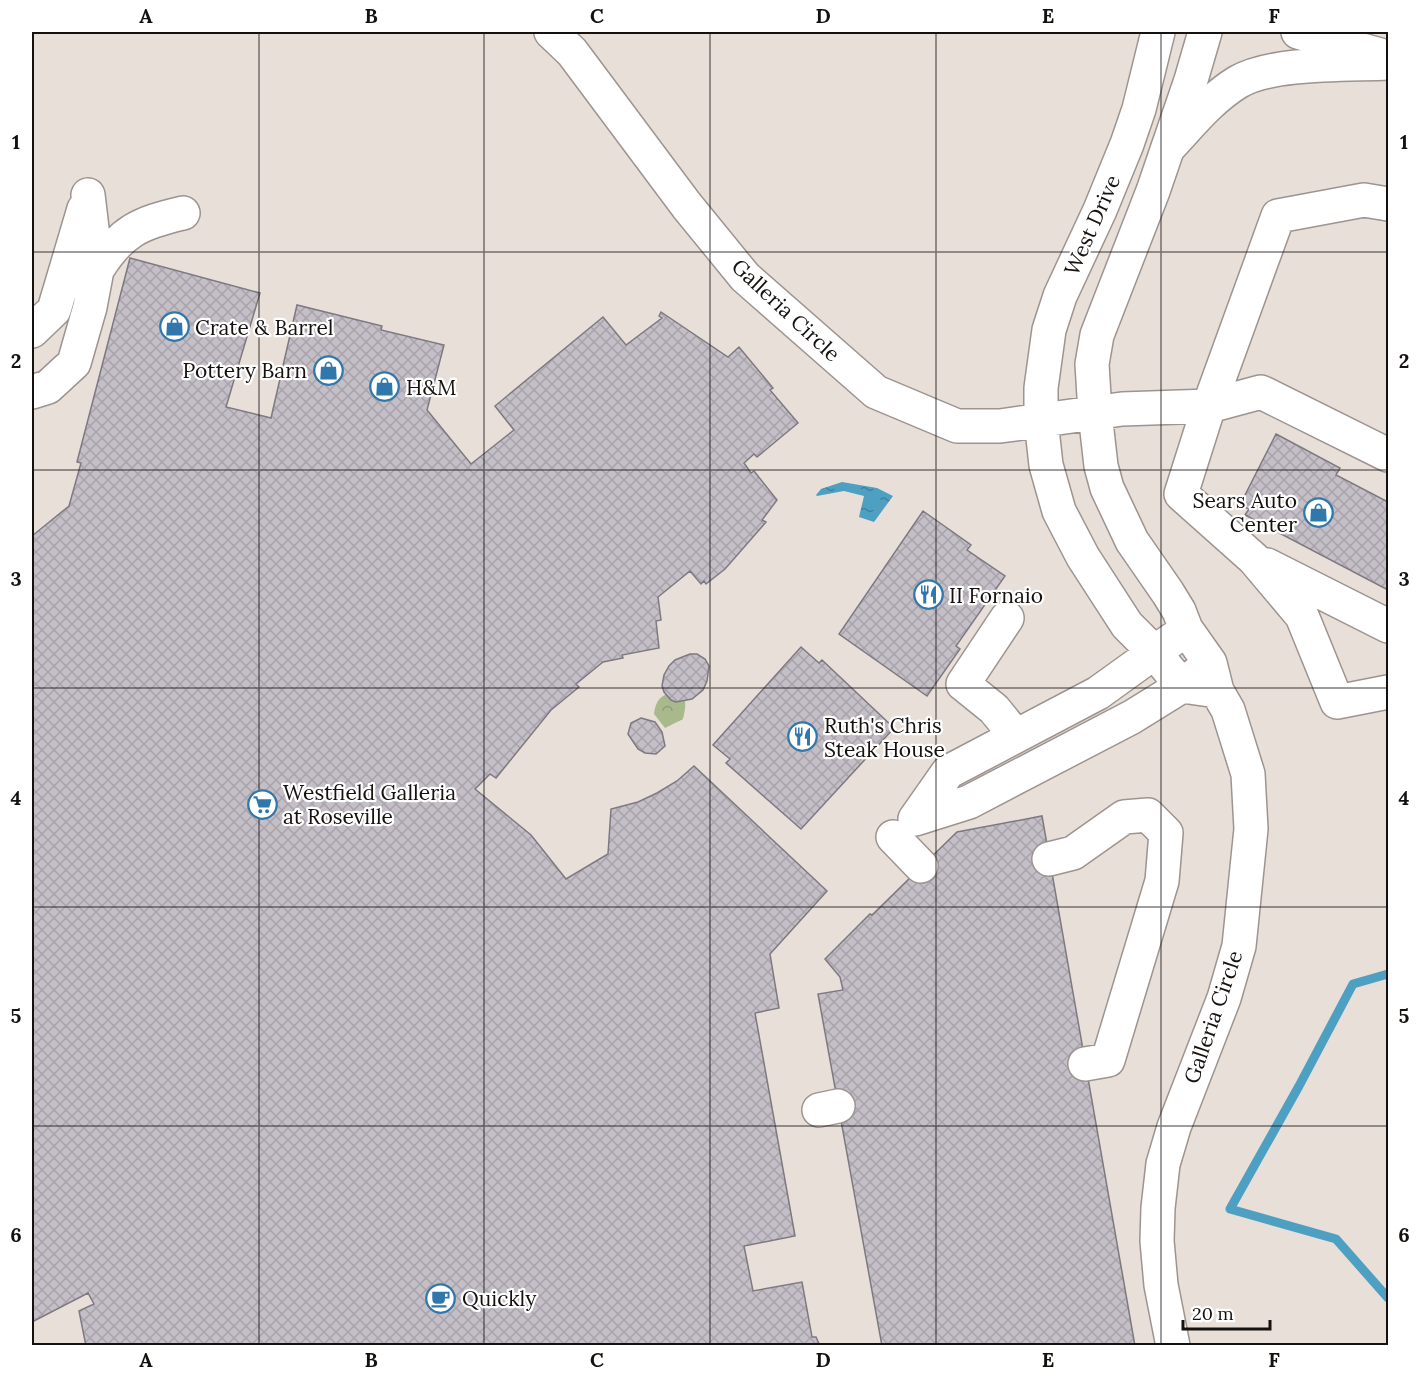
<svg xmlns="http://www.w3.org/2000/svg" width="1420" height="1377" viewBox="0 0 1420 1377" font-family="Lora,serif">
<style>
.park{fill:url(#park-crowns)}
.water{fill:url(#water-ripples)}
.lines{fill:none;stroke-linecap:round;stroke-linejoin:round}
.stream{stroke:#4da0c1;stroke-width:9}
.building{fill:url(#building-cross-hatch);stroke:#7e7980;stroke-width:1.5}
.minor-casing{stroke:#9d9490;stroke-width:36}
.major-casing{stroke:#9d9490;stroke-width:36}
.minor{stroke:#fff;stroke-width:33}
.major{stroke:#fff;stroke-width:33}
.grid{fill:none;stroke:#14110f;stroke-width:1.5;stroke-opacity:0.55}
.labels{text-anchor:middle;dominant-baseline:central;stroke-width:4.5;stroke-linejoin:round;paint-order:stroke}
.street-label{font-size:21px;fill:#14110f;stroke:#fff}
.poi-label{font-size:21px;fill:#14110f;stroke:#fff;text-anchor:start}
.neatline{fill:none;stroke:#14110f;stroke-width:2}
.grid-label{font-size:20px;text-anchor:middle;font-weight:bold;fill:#14110f}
</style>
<defs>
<pattern id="park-crowns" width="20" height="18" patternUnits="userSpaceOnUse" patternTransform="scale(1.5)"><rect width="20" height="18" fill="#a8ba8b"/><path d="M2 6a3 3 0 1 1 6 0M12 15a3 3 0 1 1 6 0" fill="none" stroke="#909f77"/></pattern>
<pattern id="water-ripples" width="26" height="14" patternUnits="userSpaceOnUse" patternTransform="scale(1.5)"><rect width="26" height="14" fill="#4da0c1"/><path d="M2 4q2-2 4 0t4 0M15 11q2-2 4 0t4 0" fill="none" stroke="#3f819b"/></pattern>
<pattern id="building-cross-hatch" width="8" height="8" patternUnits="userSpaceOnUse" patternTransform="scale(1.5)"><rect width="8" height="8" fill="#c4bfc7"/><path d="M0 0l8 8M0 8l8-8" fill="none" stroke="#a8a3aa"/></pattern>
</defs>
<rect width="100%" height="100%" fill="#e8dfd9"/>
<path class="park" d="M671,692L683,694C687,703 685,710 683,719L665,728L654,714C656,701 659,697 671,692Z"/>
<path class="water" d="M842,482L877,488L893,496L874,522L859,517L864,496L844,491L817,496L816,495L821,489Z"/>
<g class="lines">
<path class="stream" d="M1388,974L1353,984L1299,1086L1230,1209L1336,1239L1388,1298"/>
</g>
<path class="building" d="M130,258L260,293L226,407L271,418L297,305L382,326L381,330L444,345L427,410L471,464L514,430L495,406L603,317L626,345L662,318L659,316L661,312L728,357L739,347L773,388L770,390L798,423L757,457L754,454L744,463L751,473L754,471L777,500L762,520L766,522L725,569L706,584L704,581L701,584L690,571L658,597L661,620L656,621L659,648L622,655L623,658L603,662L576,684L579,687L551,710L496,778L490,774L475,789L531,835L566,879L608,854L611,809L638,802L657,793L677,781L694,766L827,891L770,954L779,1008L755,1013L795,1236L744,1246L753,1291L802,1282L812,1337H816L820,1346H86L79,1311L94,1304L88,1293L32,1322V536L69,506L81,463L77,462Z
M1276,434L1340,468L1336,475L1388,502V590L1245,515L1249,509L1240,505Z
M923,511L971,545L967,550L1005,576L956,646L960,649L927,696L839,634Z
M801,647L819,663L822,660L894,728L801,829L726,763L730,759L713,745Z
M690,654H697L705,659L709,666L707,681L703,690L692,699L676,702L671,700L664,692L662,686L664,675L669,666L675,660Z
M641,718L655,722L662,732L665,746L656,754L645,753L638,749L628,734L631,723Z
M1042,816L1135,1346H882L818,994L843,990L840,977L825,959L870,914L872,915L957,832Z"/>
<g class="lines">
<defs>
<path id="minor" d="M551,32L572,52L687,206L745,277L876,392L957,426H1000L1122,409L1209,406L1261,392L1388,455
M1158,32L1139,109L1127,144L1100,210L1060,296L1049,330L1041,388V420L1046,465L1059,511L1083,557L1127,625L1155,653L1182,686L1217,691
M1388,204L1364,200L1278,216L1209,406L1181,494L1254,559L1302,616L1337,702L1388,692
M97,270C121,231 140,223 183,213
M32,331L54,310L84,209
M32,392L48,387L74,363L90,307L97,270L88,195
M1267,565L1388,626
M1007,618L963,684L994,709L1016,736
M915,819L948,772L1098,693L1173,639
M915,819L969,802L1132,717L1182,686L1199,672
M893,837L921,866
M1049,859L1073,853L1124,817L1148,815L1166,833L1162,881L1108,1060L1085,1064
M819,1110L838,1106
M1173,1346L1161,1285L1157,1241L1158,1208L1163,1164L1174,1127L1224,998L1239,946L1251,829L1248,774L1228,710L1217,691L1210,663L1186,629L1179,611L1168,593L1132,541L1107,488L1101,466L1095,413L1092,364L1097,335L1153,191L1191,80L1205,32"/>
<path id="major" d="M1298,32L1380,55
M1168,148C1190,125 1210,99 1238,82C1272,62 1348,65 1388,63"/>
</defs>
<use href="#minor" class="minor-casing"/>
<use href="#major" class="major-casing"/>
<use href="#minor" class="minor"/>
<use href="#major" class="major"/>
</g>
<path class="grid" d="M259,32V1346M484,32V1346M710,32V1346M936,32V1346M1161,32V1346M32,252H1388M32,470H1388M32,688H1388M32,907H1388M32,1126H1388"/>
<defs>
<symbol id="shop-ring" viewBox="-11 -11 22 22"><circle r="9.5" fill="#fff" stroke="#3077ab" stroke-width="1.5"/><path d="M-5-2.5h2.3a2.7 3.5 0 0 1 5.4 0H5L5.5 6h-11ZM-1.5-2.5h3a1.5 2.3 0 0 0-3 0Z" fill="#3077ab"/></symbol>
<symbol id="restaurant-ring" viewBox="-11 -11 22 22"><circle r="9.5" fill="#fff" stroke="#3077ab" stroke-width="1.5"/><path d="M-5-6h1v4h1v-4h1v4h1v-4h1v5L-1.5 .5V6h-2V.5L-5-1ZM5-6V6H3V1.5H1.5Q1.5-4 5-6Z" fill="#3077ab"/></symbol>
<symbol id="supermarket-ring" viewBox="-11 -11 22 22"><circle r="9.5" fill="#fff" stroke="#3077ab" stroke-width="1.5"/><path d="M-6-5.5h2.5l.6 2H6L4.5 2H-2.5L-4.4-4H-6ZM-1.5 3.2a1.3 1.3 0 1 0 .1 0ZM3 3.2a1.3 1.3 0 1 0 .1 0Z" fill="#3077ab"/></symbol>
<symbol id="cafe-ring" viewBox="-11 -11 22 22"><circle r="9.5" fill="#fff" stroke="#3077ab" stroke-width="1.5"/><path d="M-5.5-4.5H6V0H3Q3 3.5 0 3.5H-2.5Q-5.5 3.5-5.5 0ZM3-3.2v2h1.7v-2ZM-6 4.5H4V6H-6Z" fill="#3077ab"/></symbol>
</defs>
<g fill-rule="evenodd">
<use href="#shop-ring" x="158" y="310" width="33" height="33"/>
<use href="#shop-ring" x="312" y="354" width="33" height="33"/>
<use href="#shop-ring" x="368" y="370" width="33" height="33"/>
<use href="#shop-ring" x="1302" y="496" width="33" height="33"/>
<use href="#restaurant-ring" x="912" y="578" width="33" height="33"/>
<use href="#restaurant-ring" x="786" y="720" width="33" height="33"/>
<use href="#supermarket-ring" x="246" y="788" width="33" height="33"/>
<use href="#cafe-ring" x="424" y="1282" width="33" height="33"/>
</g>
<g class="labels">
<g class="street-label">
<text transform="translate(1092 225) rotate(-66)">West Drive</text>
<text transform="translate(786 310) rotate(43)">Galleria Circle</text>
<text transform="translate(1213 1017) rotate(-71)">Galleria Circle</text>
</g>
<g class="poi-label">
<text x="195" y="327">Crate &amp; Barrel</text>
<text x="307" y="370" text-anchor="end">Pottery Barn</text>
<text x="406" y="387">H&amp;M</text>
<text x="1297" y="500" text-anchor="end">Sears Auto<tspan x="1297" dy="24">Center</tspan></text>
<text x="949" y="595">II Fornaio</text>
<text x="824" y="725">Ruth's Chris<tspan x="824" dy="24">Steak House</tspan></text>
<text x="283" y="792">Westfield Galleria<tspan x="283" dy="24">at Roseville</tspan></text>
<text x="462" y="1298">Quickly</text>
</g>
</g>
<rect width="1420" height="1377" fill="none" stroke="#ffffff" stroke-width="66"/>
<path d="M1183 1320v9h87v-9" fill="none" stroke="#14110f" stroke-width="3"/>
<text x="1192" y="1320" font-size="18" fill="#14110f" stroke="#ffffff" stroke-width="4.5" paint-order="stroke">20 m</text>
<rect x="33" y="33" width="1354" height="1311" class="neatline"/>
<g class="grid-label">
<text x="146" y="23">A</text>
<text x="371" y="23">B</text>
<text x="597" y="23">C</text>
<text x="823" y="23">D</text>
<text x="1048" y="23">E</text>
<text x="1274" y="23">F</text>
<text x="16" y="149">1</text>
<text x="1404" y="149">1</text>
<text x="16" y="368">2</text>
<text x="1404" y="368">2</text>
<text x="16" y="586">3</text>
<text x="1404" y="586">3</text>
<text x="16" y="805">4</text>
<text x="1404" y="805">4</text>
<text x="16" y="1023">5</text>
<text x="1404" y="1023">5</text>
<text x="16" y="1242">6</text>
<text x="1404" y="1242">6</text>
<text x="146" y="1367">A</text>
<text x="371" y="1367">B</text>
<text x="597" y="1367">C</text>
<text x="823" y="1367">D</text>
<text x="1048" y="1367">E</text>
<text x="1274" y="1367">F</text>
</g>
</svg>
